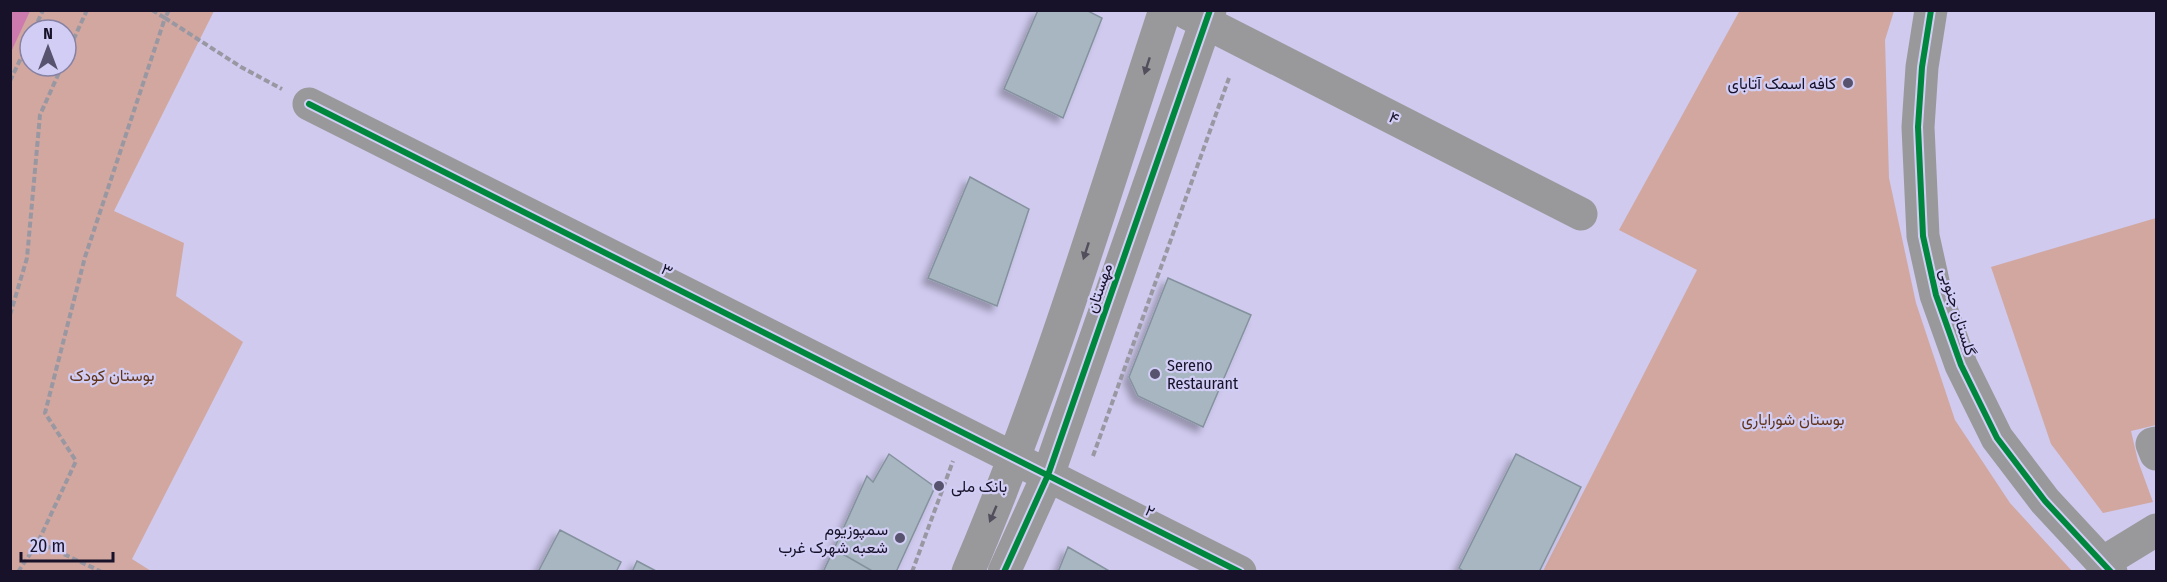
<svg xmlns="http://www.w3.org/2000/svg" width="2167" height="582" viewBox="0 0 2167 582" font-family="'Fira Sans Condensed',Vazirmatn,sans-serif">
<style>
.green{fill:#d1a7a0;fill-rule:evenodd}
.water{fill:#cd7aaf}
.building{fill:#a8b6c1;stroke:#84929e;stroke-width:1.5;filter:url(#shadow)}
.lines{fill:none;stroke-linecap:round;stroke-linejoin:round}
.path{stroke:#9998a2;stroke-width:4;stroke-dasharray:6 3;stroke-linecap:butt}
.minor{stroke:#99989b;stroke-width:33}
.cycleway-casing{stroke:#d1cdf4;stroke-width:10}
.cycleway{stroke:#00873e;stroke-width:6}
.oneway{fill:#524e5c}
.poi-dot{fill:#57526e;stroke:#d1cdf4;stroke-width:2}
.labels{text-anchor:middle;dominant-baseline:central;stroke-width:4.5;stroke-linejoin:round;paint-order:stroke}
.poi-label{font-size:16px;fill:#171229;stroke:#d1cdf4;text-anchor:end}
.street-label{font-size:16px;fill:#171229;stroke:#d1cdf4}
.park-label{font-size:16px;fill:#623519;stroke:#d1cdf4}
</style>
<defs>
<filter id="shadow"><feDropShadow dx="-5.5" dy="5.5" stdDeviation="3" flood-color="#0004"/></filter>
</defs>
<rect width="100%" height="100%" fill="#cfcaee"/>
<path class="green" d="M1740,10L1894,11L1885,40L1889,178L1916,303L1955,420L2010,503L2072,571H1543L1697,270L1619,230Z
M10,11H214L114,211L184,243L176,296L243,342L132,559L151,571H11ZM30,30H66V66H30Z
M2156,218V425L2131,431L2138,461L2153,502L2103,513L2051,444L1991,267Z"/>
<path class="water" d="M11,10L30,11L11,52L10,11Z"/>
<path class="building" d="M1038,10H1086L1102,18L1063,118L1004,89Z
M970,177L1029,209L997,306L928,278Z
M1168,278L1251,315L1203,427L1138,396L1129,377Z
M889,454L935,487L896,572H874L834,549L867,476L873,482Z
M1516,454L1581,487L1539,572H1465L1459,568Z
M560,530L621,562L616,572H538Z
M1068,547L1111,572H1058Z
M834,549L874,572H823Z
M637,561L658,572H632Z"/>
<g class="lines">
<path class="path" d="M152,10L165,18L169,10
M34,30L43,10
M66,56L87,10
M10,81L30,39
M10,315L27,258L40,115L62,66
M1093,456L1229,78
M18,572L38,542
M102,572L38,542L76,461L45,413L85,257L165,18L241,67L282,89
M912,572L953,461"/>
<path class="minor" d="M1931,10L1922,67L1918,127L1923,236L1936,295L1961,365L1997,438L2045,501L2111,572
M1187,13L1581,214
M309,104L1240,572
M2156,443L2152,444L2156,454
M2102,563L2156,530
M968,572C1046,390 1103,198 1165,10
M1004,572L1048,475L1210,10"/>
<defs>
<path id="cycleway" d="M1931,10L1922,67L1918,127L1923,236L1936,295L1961,365L1997,438L2045,501L2111,572
M309,104L1240,572
M1004,572L1048,475L1210,10"/>
</defs>
<use href="#cycleway" class="cycleway-casing"/>
<use href="#cycleway" class="cycleway"/>
</g>
<defs><path id="oneway-solid" d="M-6-.8H1V-3.2L6.5 0L1 3.2V.8H-6Z" transform="scale(1.5)"/></defs>
<g class="oneway">
<use href="#oneway-solid" transform="translate(1147 66) rotate(108)"/>
<use href="#oneway-solid" transform="translate(1086 251) rotate(108)"/>
<use href="#oneway-solid" transform="translate(993 514) rotate(113)"/>
</g>
<g class="poi-dot">
<circle cx="1848" cy="83" r="6"/>
<circle cx="1155" cy="374" r="6"/>
<circle cx="939" cy="486" r="6"/>
<circle cx="900" cy="538" r="6"/>
</g>
<g class="labels">
<g class="poi-label">
<text x="1836" y="83">کافه اسمک آتابای</text>
<text x="1167" y="365" text-anchor="start">Sereno<tspan x="1167" dy="18">Restaurant</tspan></text>
<text x="951" y="486" text-anchor="start">بانک ملی</text>
<text x="888" y="529">سمپوزیوم<tspan x="888" dy="18">شعبه شهرک غرب</tspan></text>
</g>
<g class="street-label">
<text transform="translate(1394 118) rotate(27)">۴</text>
<text transform="translate(667 270) rotate(27)">۳</text>
<text transform="translate(1099 288) rotate(-71)">مهستان</text>
<text transform="translate(1958 312) rotate(73)">گلستان جنوبی</text>
<text transform="translate(1150 511) rotate(27)">۲</text>
</g>
<g class="park-label">
<text x="112" y="375">بوستان کودک</text>
<text x="1793" y="419">بوستان شورایاری</text>
</g>
</g>
<rect width="2167" height="582" fill="none" stroke="#171229" stroke-width="24"/>
<g transform="translate(48 48)"><circle r="28" fill="#d1cdf4" stroke="#8782a3" stroke-width="1.5"/>
<path d="M0-4.5L10 22L0 15L-10 22Z" fill="#57526e"/>
<text y="-9" font-size="16" font-weight="bold" text-anchor="middle" fill="#171229">N</text>
</g>
<path d="M21 552v9h92v-9" fill="none" stroke="#171229" stroke-width="3"/>
<text x="30" y="552" font-size="18" fill="#171229" stroke="#d1cdf4" stroke-width="4.5" paint-order="stroke">20 m</text>
</svg>
